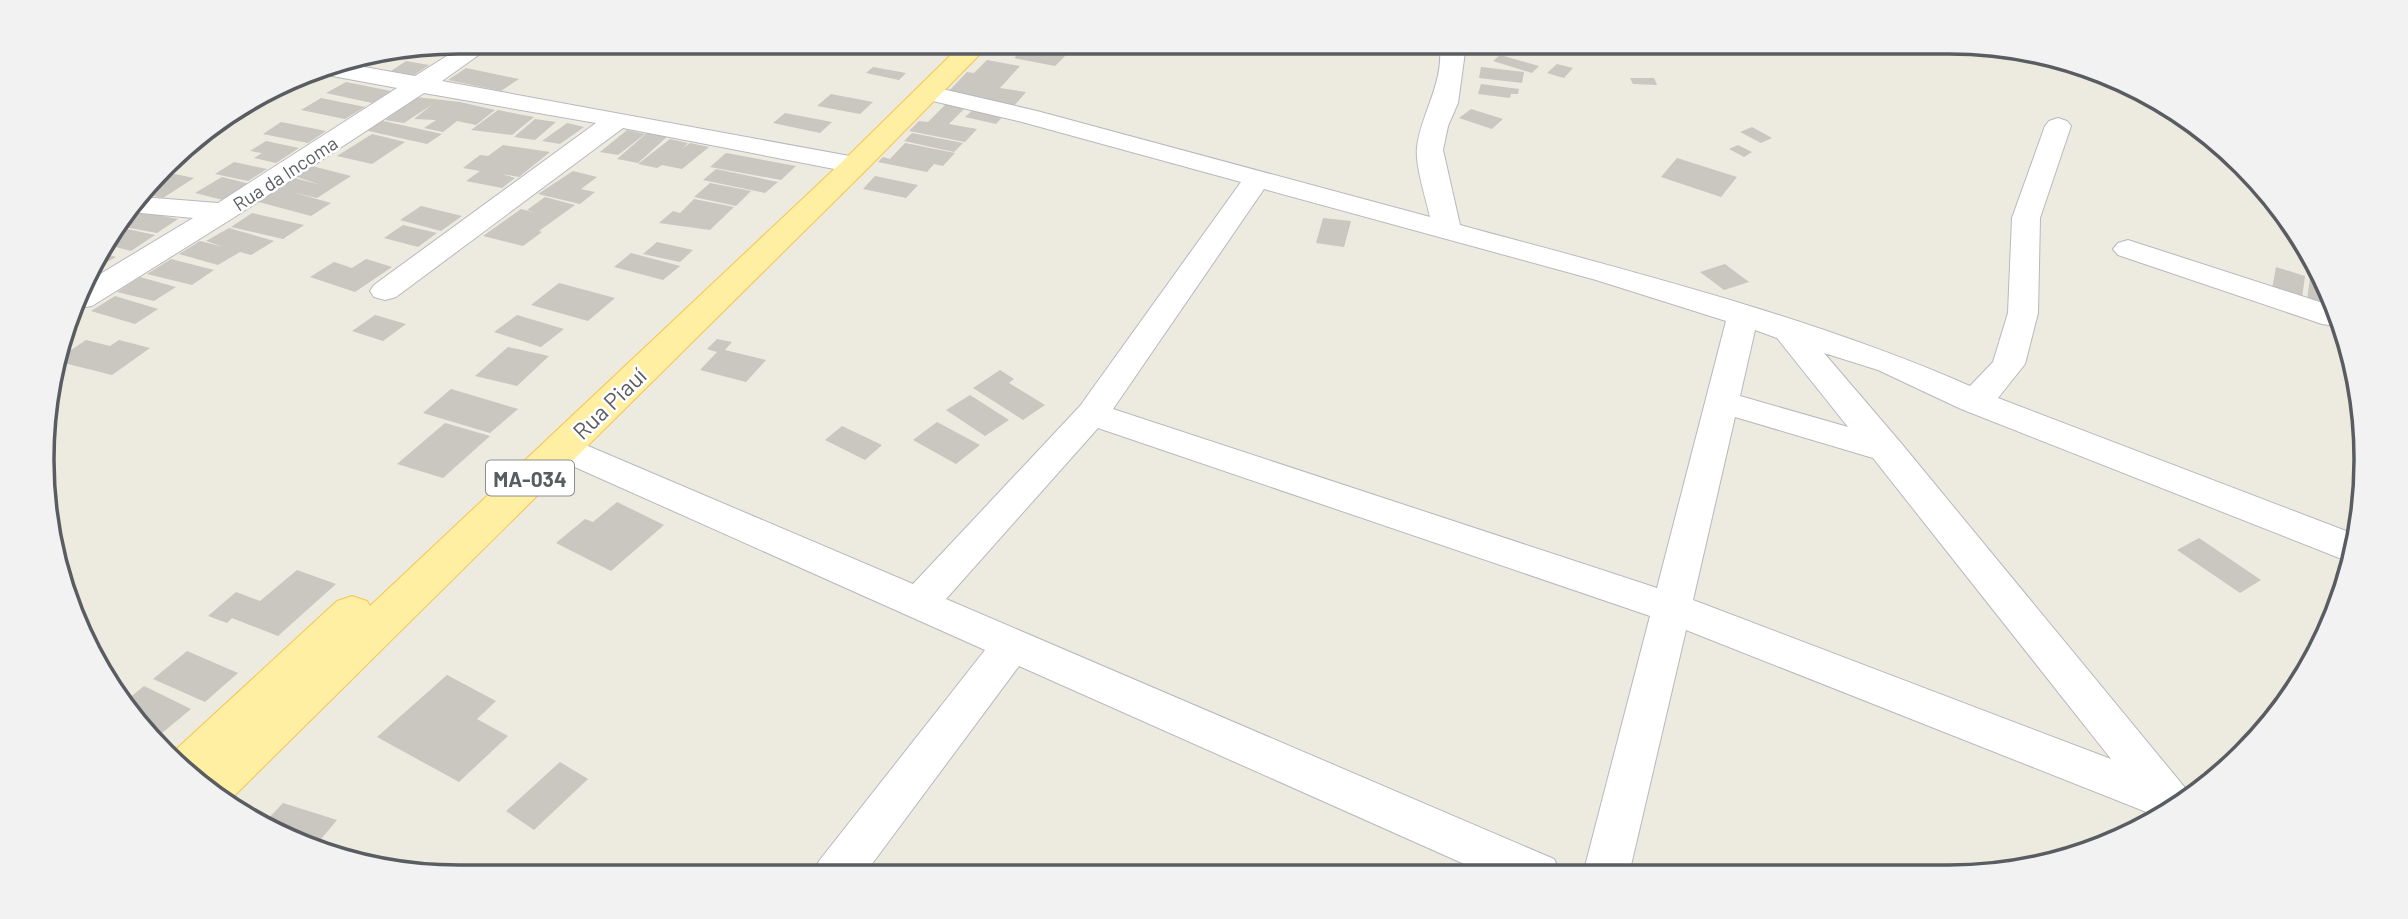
<svg xmlns="http://www.w3.org/2000/svg" width="2408" height="919" viewBox="0 0 2408 919" font-family="Barlow,sans-serif">
<style>
.building{fill:#cac6c0}
.lines{fill:none;stroke-linecap:round;stroke-linejoin:round}
.street-casing{stroke:#b6b9be;stroke-width:2}
.primary-casing{stroke:#f7c550;stroke-width:2}
.street{fill:#fff;fill-rule:evenodd}
.primary{fill:#ffefa3;fill-rule:evenodd}
.labels{text-anchor:middle;dominant-baseline:central;stroke-width:5;stroke-linejoin:round;paint-order:stroke}
.far-street-label{font-size:19px;fill:#595d62;stroke:#fff}
.shield{fill:#fff;stroke:#8b8e91;stroke-width:2}
.shield-label{font-size:21px;font-weight:bold;fill:#595d62}
.street-label{font-size:23px;fill:#595d62;stroke:#fff}
.rim{fill:none;stroke:#595d62;stroke-width:3.5}
</style>
<rect width="100%" height="100%" fill="#edeae0"/>
<path class="building" d="M504,42H554L556,44L541,54L497,47Z
M811,42H830L816,51L803,47Z
M883,42H931L924,49Z
M1039,42H1079L1091,44L1080,55L1034,46Z
M1537,42H1552L1566,46L1559,52L1534,44Z
M447,44L460,47L445,56L412,50Z
M1026,47L1067,54L1055,66L1014,58Z
M1500,55L1539,66L1532,73L1493,61Z
M987,60L1020,66L1000,88L1026,92L1014,106L946,94L967,72L974,73Z
M406,61L429,65L414,75L391,71Z
M1557,64L1573,68L1564,78L1547,73Z
M873,67L906,73L899,80L866,73Z
M1481,67L1524,72L1522,83L1479,78Z
M466,68L519,79L501,91L448,80Z
M1630,78H1654L1657,85L1633,84Z
M346,82L391,91L372,103L326,93Z
M1481,84L1519,89L1518,94H1511L1510,98L1478,94Z
M831,94L873,102L860,114L817,106Z
M416,97L460,102L495,110L476,125L457,121L443,132L424,128L436,120L414,119L433,104L404,123L385,120Z
M321,98L365,107L345,119L301,110Z
M947,103L967,106L949,124L977,129L965,142L909,131L919,121L928,122Z
M975,108L1005,114L996,124L965,117Z
M1471,109L1503,119L1492,129L1459,118Z
M498,110L518,114L534,117L512,135L471,130Z
M785,113L832,122L820,133L773,123Z
M535,119L556,122L535,140L514,137Z
M379,120L442,134L427,144L364,130Z
M281,122L326,131L308,143L263,134Z
M567,123L584,127L560,144L542,141Z
M1752,127L1772,138L1761,143L1740,132Z
M627,130L645,134L618,155L600,152Z
M648,132L668,136L638,163L617,159Z
M912,133L963,143L954,152L904,141Z
M372,134L405,142L372,164L337,156Z
M670,139L688,143L682,149L690,143L709,147L682,169L662,165L657,168L638,164Z
M266,141L299,148L276,163L254,158L262,153L250,151Z
M905,143L955,153L943,166L934,164L927,172L878,162L883,157L890,159Z
M503,145L550,152L519,177L502,174L515,178L502,188L466,181L480,171L463,168L480,155L488,156Z
M1738,145L1752,152L1744,157L1729,149Z
M726,153L796,166L781,180L710,167Z
M1677,158L1737,177L1721,197L1661,177Z
M234,162L267,169L248,181L215,174Z
M312,166L351,176L317,198L292,192L331,203L311,216L255,201L295,178L321,185L294,176Z
M716,169L778,182L765,193L703,180Z
M573,171L597,177L581,189L595,192L580,204L538,194Z
M162,173L175,174L194,178L163,198L145,194Z
M875,176L918,185L906,198L863,189Z
M222,177L250,184L223,200L195,193Z
M710,183L751,191L736,206L694,197Z
M545,197L575,205L539,231L542,232L523,246L483,236L521,209L536,213L527,210Z
M694,199L734,207L710,230L659,223L673,211L680,213Z
M421,206L462,216L441,231L400,220Z
M131,210L178,219L157,233L119,226Z
M252,213L304,225L283,239L231,227Z
M1323,218L1351,221L1344,247L1316,243Z
M403,225L437,233L418,247L384,238Z
M118,227L155,235L131,251L104,244Z
M229,228L274,241L251,255L240,252L218,265L179,254L200,241L223,247L206,241Z
M657,242L693,250L680,262L643,254Z
M98,251L116,257L91,271Z
M631,253L680,266L663,280L614,267Z
M171,259L214,270L192,285L147,274Z
M366,259L392,267L355,292L310,277L334,262L352,268Z
M1725,264L1749,282L1724,290L1700,272Z
M2276,267L2305,276L2302,298L2272,289Z
M140,277L176,287L154,301L117,292Z
M2310,278L2320,281L2329,307L2307,300Z
M559,283L615,298L588,321L531,305Z
M115,296L158,309L135,324L91,311Z
M375,315L406,324L383,341L352,331Z
M517,315L564,329L541,347L494,332Z
M717,339L732,342L725,350L766,360L746,382L700,370L717,352L707,349Z
M86,340L110,346L119,340L150,348L112,375L60,362L62,356Z
M508,347L549,356L517,386L475,376Z
M1000,370L1014,379L1009,383L1045,405L1023,420L973,388Z
M451,389L518,409L490,433L423,413Z
M970,395L1009,420L985,436L946,410Z
M937,422L980,445L956,464L913,440Z
M445,423L490,436L443,478L397,464Z
M842,426L882,445L865,460L825,440Z
M617,502L664,525L611,571L556,543L585,519L593,522Z
M2199,538L2261,580L2240,593L2177,550Z
M297,570L336,584L278,636L232,618L227,623L208,616L236,592L260,601Z
M187,651L238,673L205,702L153,679Z
M447,675L496,701L477,719L508,736L459,782L377,737Z
M144,686L191,709L156,738L123,703Z
M560,762L588,779L534,830L506,811Z
M283,803L337,820L316,845L266,821Z"/>
<g class="lines">
<defs>
<path id="street" d="M469,42H497L442,81L855,157L864,159L868,165L864,171L855,173L623,128L396,297L385,300L374,297L370,291L374,285L596,123L424,93L233,218L92,306L79,308L87,282L193,218L130,212L142,197L218,203L397,88L311,72L325,64L336,62L415,76Z
M1439,42H1463L1465,52L1458,103L1448,126L1443,150L1460,225C1629,271 1810,316 1970,386L1993,362L2008,313L2012,218L2045,126L2049,121L2058,118L2067,121L2071,126L2040,218L2038,313L2025,364L1998,398L2354,534L2352,563L1961,409L1878,370L1824,353L1901,443L2191,795L2159,817L1686,630L1629,874H1583L1650,616L1098,428L946,599L1554,859L1561,874L1489,875L1019,666L863,876H812L819,861L985,650L550,456L545,448L550,440L562,436L574,440L913,584L1080,406L1241,182L1022,122L920,98L917,93L920,88L929,86L1037,111L1430,217C1426,198 1415,166 1417,147C1421,113 1446,80 1439,42ZM1264,189L1596,280L1726,321L1657,588L1113,409ZM1755,330L1777,338L1848,427L1740,396ZM1735,417L1873,458L2111,759L1693,600Z
M2128,240L2329,305L2336,326L2322,324L2118,255L2113,249L2118,243Z"/>
<path id="primary" d="M964,42H992L865,171L228,802L206,791L171,754L337,601L352,596L367,601L370,606L845,159Z"/>
</defs>
<use href="#street" class="street-casing"/>
<use href="#primary" class="primary-casing"/>
<use href="#street" class="street"/>
<use href="#primary" class="primary"/>
</g>
<g class="labels">
<g class="far-street-label">
<text transform="translate(285 173) rotate(-33)">Rua da Incoma</text>
</g>
<rect class="shield" x="486" y="460.5" width="88" height="35" rx="5"/>
<g class="shield-label">
<text x="530" y="478">MA-034</text>
</g>
<g class="street-label">
<text transform="translate(609 403) rotate(-44)">Rua Piauí</text>
</g>
</g>
<path d="M0 0H2408V919H0ZM459 54H1949A405 405 0 0 1 2354 459V460A405 405 0 0 1 1949 865H459A405 405 0 0 1 54 460V459A405 405 0 0 1 459 54Z" fill="#f2f2f2" fill-rule="evenodd"/>
<path class="rim" d="M459 54H1949A405 405 0 0 1 2354 459V460A405 405 0 0 1 1949 865H459A405 405 0 0 1 54 460V459A405 405 0 0 1 459 54Z"/>
</svg>
